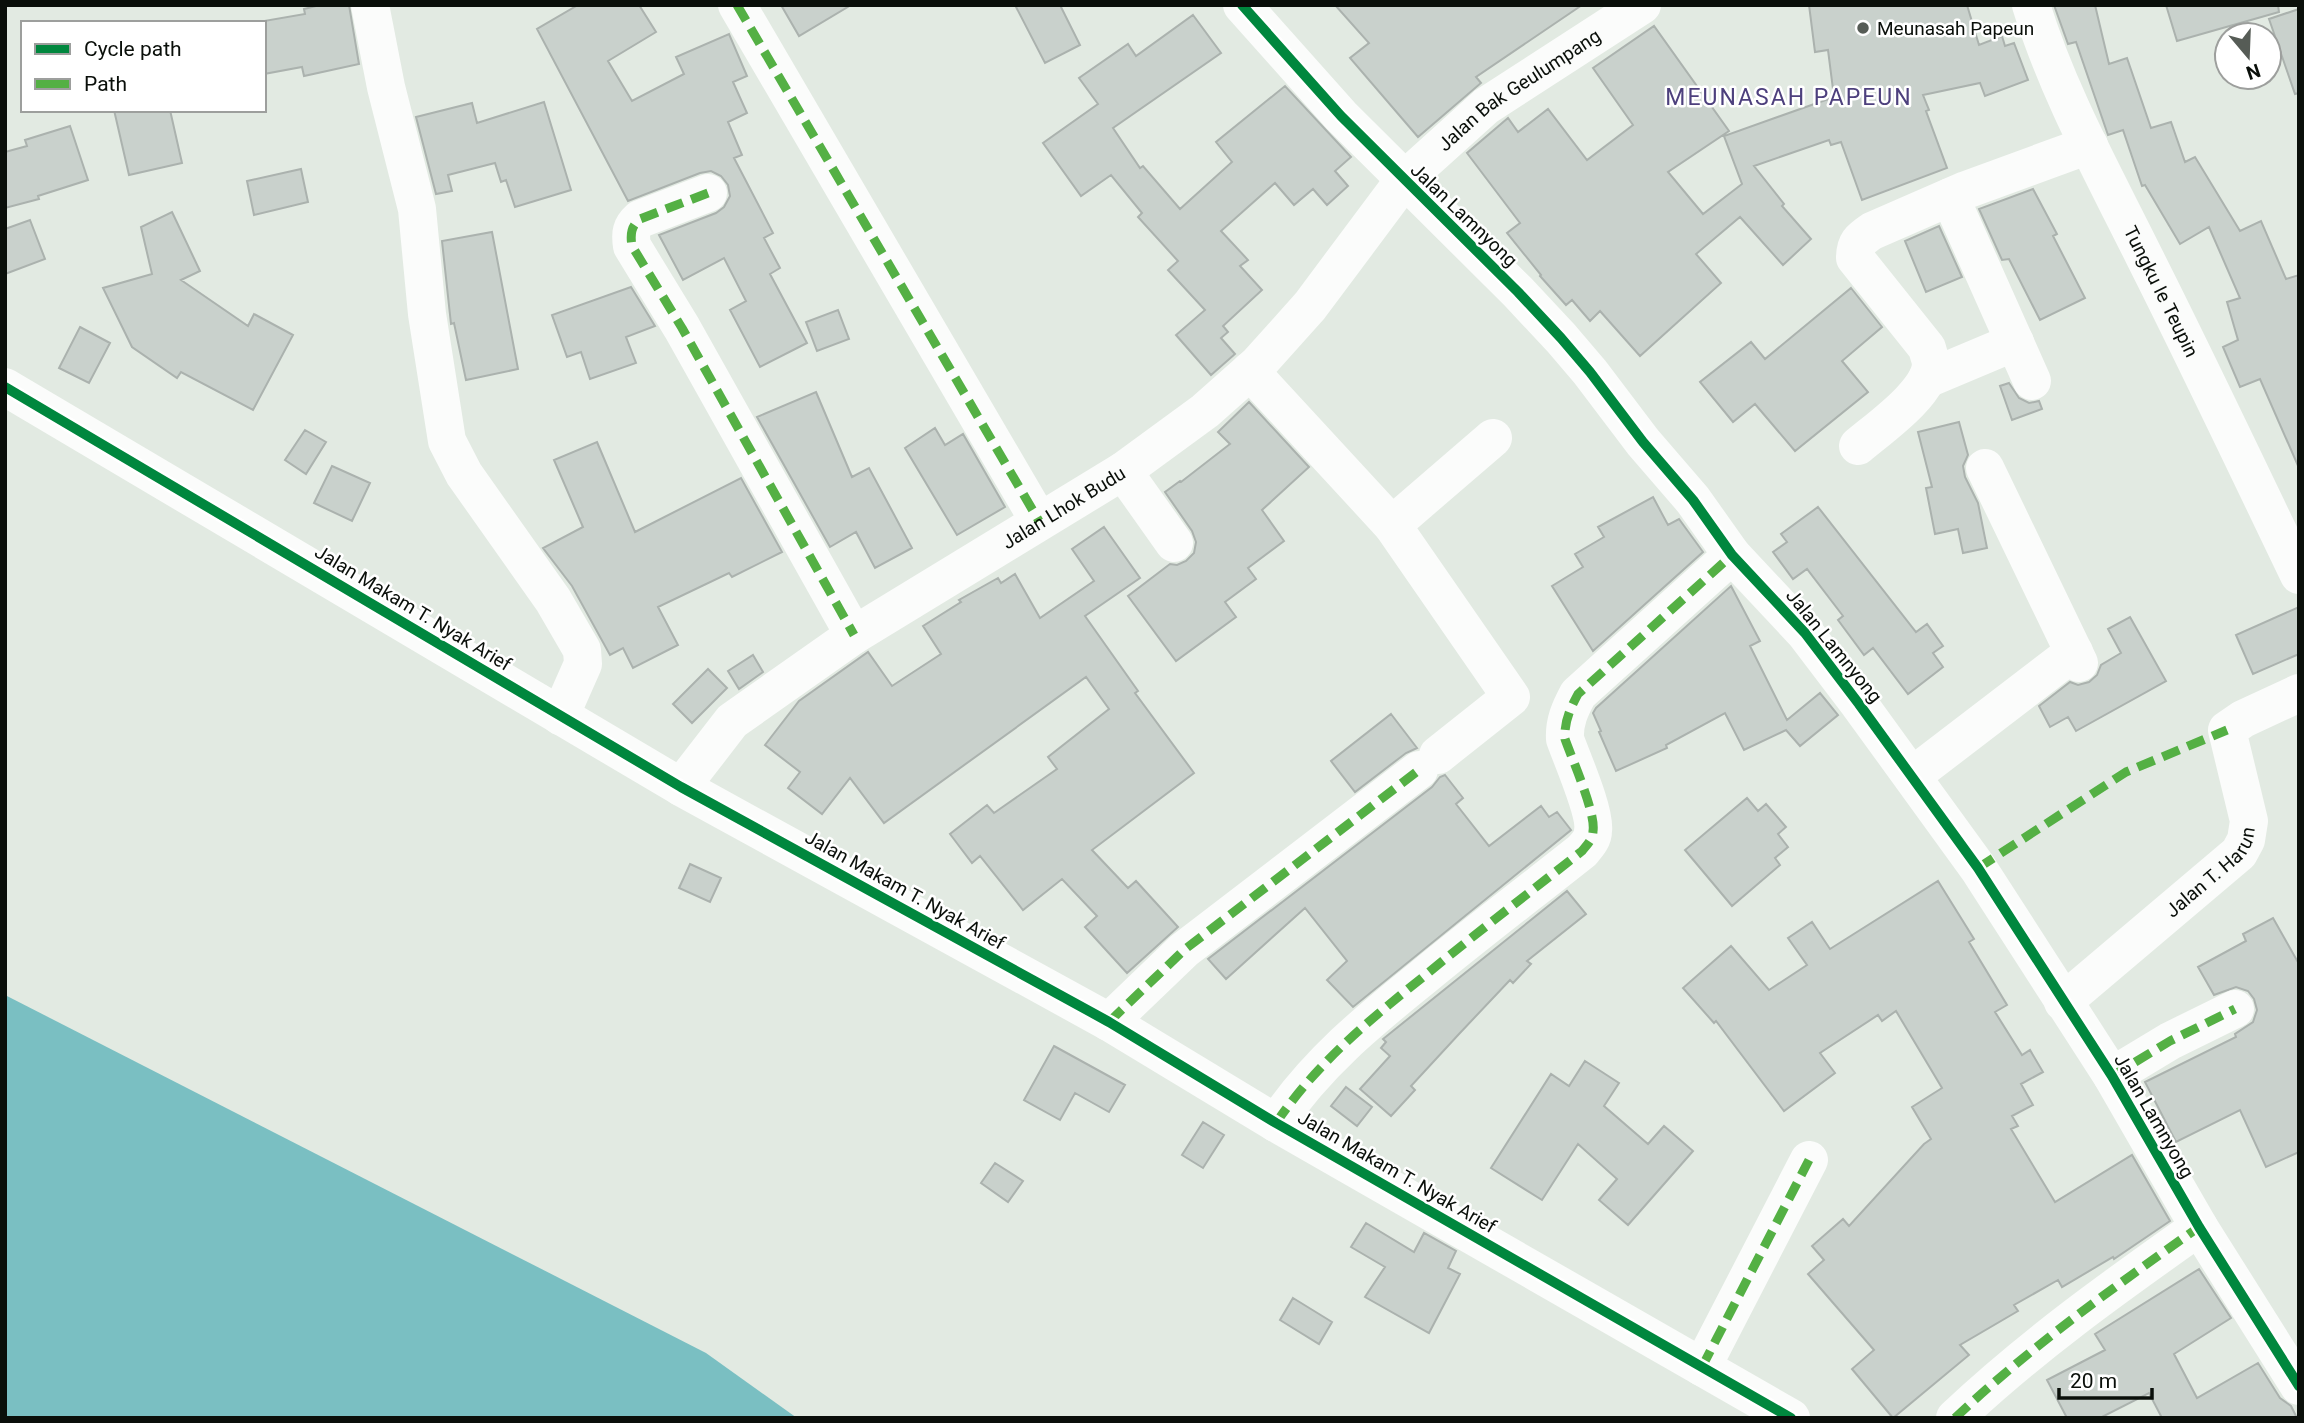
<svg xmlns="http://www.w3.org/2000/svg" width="2304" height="1423" viewBox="0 0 2304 1423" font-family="Roboto,sans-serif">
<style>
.water{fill:#7abfc2}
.building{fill:#c9d1cc;stroke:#abb2ae;stroke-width:2}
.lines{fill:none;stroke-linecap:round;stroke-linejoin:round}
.minor{stroke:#fbfcfb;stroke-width:38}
.quiet{stroke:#54b044;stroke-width:9;stroke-dasharray:18 9;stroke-linecap:butt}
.cycleway-casing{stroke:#fff;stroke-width:15}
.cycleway{stroke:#00873e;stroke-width:10}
.poi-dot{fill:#565c56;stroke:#fff;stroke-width:2.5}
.labels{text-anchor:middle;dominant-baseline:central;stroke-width:5;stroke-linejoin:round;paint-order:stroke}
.poi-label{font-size:19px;fill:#0a0f0a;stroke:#fff;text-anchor:start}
.street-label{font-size:19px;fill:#0a0f0a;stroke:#fff}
.quarter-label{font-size:23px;letter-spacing:2px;fill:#4d407d;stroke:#fff}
</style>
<rect width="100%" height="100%" fill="#e2eae2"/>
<path class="water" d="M5,995L706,1353L797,1418H5Z"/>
<path class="building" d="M320,5H349L359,64L304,76L302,67L264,74V21L305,14L304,9Z
M578,5H639L656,32L608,61L632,101L684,74L676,57L729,34L747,76L733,82L747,113L728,122L742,155L734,158L773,233L764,238L780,268L770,274L807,343L760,367L730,310L746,301L724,258L683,280L659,235L716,213L724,207L730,196L728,185L721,176L711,171L700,173L628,201L537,29Z
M781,5H851L799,36Z
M1015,5H1060L1080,45L1045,63Z
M1335,5H1582L1476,77L1481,83L1418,137L1350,58L1369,43Z
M1809,5H1967L1979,45L2002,36L2005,46L2014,43L2028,80L1985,96L1980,83L1923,95L1929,110L1926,111L1947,168L1862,200L1841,142L1831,145L1829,140L1754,166L1784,204L1782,206L1811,239L1783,265L1740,217L1696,254L1721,283L1640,356L1600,311L1590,321L1572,300L1566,305L1540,276L1541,275L1507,233L1520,223L1467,153L1508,118L1518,132L1548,109L1587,160L1633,125L1593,68L1654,26L1729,131L1668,172L1703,214L1742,184L1724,136L1834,97L1828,50L1815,52Z
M2054,5H2095L2109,64L2127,58L2151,128L2171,122L2185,162L2195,157L2240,231L2261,221L2286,279L2299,275V468L2260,379L2240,387L2223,347L2238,340L2227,302L2240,298L2209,227L2180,244L2145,185L2142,186L2123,130L2108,135L2076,42L2068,44Z
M2166,5H2278L2279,12L2177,41Z
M2299,9V93L2295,94L2269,19Z
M1193,15L1221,53L1113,128L1140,168L1143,166L1180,209L1232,162L1216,142L1285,86L1351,157L1335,171L1348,186L1327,205L1313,189L1294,205L1275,183L1221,231L1248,260L1240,266L1262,290L1223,326L1228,332L1221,338L1235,354L1211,375L1176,335L1205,310L1168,270L1178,261L1138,217L1142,213L1111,175L1081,196L1043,143L1098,104L1079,78L1128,44L1136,56Z
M544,102L571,190L515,207L506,180L501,182L495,163L448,175L452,191L436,194L416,117L472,103L477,123Z
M114,110H170L182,163L129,175Z
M70,126L88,180L38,196L39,199L5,208V152L27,146L25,140Z
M301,169L308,202L254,215L247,181Z
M2033,189L2057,234L2053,236L2085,298L2040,320L2009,259L2002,260L1979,209Z
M172,212L200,271L181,280L248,326L254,314L293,335L253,410L181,372L177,378L132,347L103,288L152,274L141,227Z
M30,220L45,259L5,274V229Z
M1939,226L1962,277L1926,292L1905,241Z
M492,232L518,369L466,380L454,323L451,324L442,241Z
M631,287L655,326L626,337L636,363L590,379L581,352L567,357L552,315Z
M1851,288L1882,327L1842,361L1868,392L1795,451L1755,404L1733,422L1700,382L1751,342L1765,359Z
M838,310L849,339L817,351L806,322Z
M80,327L110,343L89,383L59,368Z
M2009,383L2019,398L2029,403L2039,401L2042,409L2012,420L2000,386Z
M816,392L852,477L869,468L912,548L875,568L856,532L830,547L757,417Z
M1249,402L1309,467L1262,510L1284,541L1248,568L1256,579L1225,602L1236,617L1176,661L1128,596L1170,564L1177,565L1186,561L1194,553L1196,542L1192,531L1165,492L1180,481L1181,482L1230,444L1218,432Z
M1959,422L1968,455L1963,466L1965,477L1978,503L1987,548L1963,553L1958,529L1935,534L1926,488L1932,487L1918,432Z
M935,428L945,445L963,434L1005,507L957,535L905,448Z
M305,430L326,442L306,474L285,460Z
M597,442L635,532L741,478L782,552L732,577L729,573L658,607L678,645L633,668L623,648L610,655L572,586L543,548L583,527L554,460Z
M332,466L370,483L352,521L314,503Z
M1653,497L1668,525L1679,519L1703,552L1593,651L1552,586L1583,567L1575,554L1604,537L1598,527Z
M1818,507L1916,632L1927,624L1943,646L1933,653L1943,667L1908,694L1873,648L1864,655L1838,620L1843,616L1807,569L1793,579L1773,552L1787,542L1781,534Z
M1104,527L1140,578L1085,616L1138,691L1135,693L1194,773L1092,850L1128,888L1136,881L1178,927L1127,973L1085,927L1097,916L1062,879L1023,910L980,856L972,863L950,834L987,805L994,813L1057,769L1048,757L1109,709L1086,677L884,823L850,778L822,814L788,788L800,772L765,745L799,701L868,652L892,686L941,654L923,626L961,602L959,600L998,578L1001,583L1015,574L1040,618L1094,581L1072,549Z
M1731,586L1760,641L1750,646L1787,720L1820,693L1838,715L1800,746L1786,730L1744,750L1725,713L1666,745L1667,748L1616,771L1599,732L1601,731L1593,713L1596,708Z
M2299,607V654L2253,674L2236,635Z
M2130,617L2166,681L2076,731L2068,717L2050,727L2039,706L2070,682L2078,685L2089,682L2097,675L2101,665L2121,653L2108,629Z
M753,655L763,672L739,689L728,671Z
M708,669L727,688L692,723L673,704Z
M1391,714L1417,748L1406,753L1355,792L1331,761Z
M1445,775L1463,798L1456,804L1489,846L1541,806L1549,817L1557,812L1571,830L1353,1007L1327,980L1347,961L1305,908L1226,979L1208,959L1432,787L1440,777Z
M1747,798L1758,811L1766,804L1786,827L1778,834L1788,847L1775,858L1780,865L1732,906L1685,850Z
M690,864L721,878L710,902L679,888Z
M1938,881L1974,939L1969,942L2007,1005L1995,1012L2022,1055L2030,1050L2043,1072L2021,1084L2033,1105L2012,1116L2018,1126L2011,1129L2055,1202L2132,1155L2170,1221L2114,1259L2113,1257L2062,1287L2058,1280L2014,1305L2018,1311L1960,1345L1969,1355L1893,1418L1852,1369L1874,1350L1808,1274L1824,1260L1812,1246L1843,1219L1849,1226L1924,1144L1931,1139L1912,1107L1942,1088L1896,1011L1882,1021L1878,1015L1820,1053L1835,1073L1784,1111L1716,1021L1714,1023L1683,988L1731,946L1769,990L1807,965L1788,938L1812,922L1830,949Z
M1567,891L1586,914L1527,961L1531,964L1513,983L1510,980L1459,1034L1411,1086L1415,1090L1391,1116L1360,1089L1390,1056L1381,1048L1386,1042L1383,1039Z
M2273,918L2299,964V1152L2266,1167L2240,1110L2176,1142L2145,1082L2236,1037L2235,1034L2253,1022L2257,1010L2254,999L2248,991L2236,987L2214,995L2198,967L2246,941L2243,934Z
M1054,1046L1125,1085L1109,1112L1075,1093L1060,1120L1024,1100Z
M1585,1061L1619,1083L1604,1106L1648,1144L1664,1126L1693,1151L1628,1225L1599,1200L1617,1179L1578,1144L1542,1200L1491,1168L1551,1074L1569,1086Z
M1346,1087L1372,1107L1357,1126L1331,1106Z
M1203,1122L1224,1135L1203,1168L1182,1155Z
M995,1163L1023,1181L1008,1202L981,1183Z
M1366,1223L1414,1252L1424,1233L1456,1251L1448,1268L1460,1274L1429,1333L1365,1297L1385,1267L1351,1247Z
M2199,1269L2231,1318L2174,1354L2197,1398L2258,1363L2280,1398L2291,1406L2297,1418H2162L2149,1393L2100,1418H2067L2047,1380L2105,1350L2095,1334Z
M1293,1298L1332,1322L1319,1344L1280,1320Z"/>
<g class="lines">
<g class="minor">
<path d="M370,5L386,87L417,209L427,314L447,441L464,474L553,600L582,650L583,664L560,716"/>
<path d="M737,5L1039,521"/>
<path d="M1242,5L1341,116L1518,292L1561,338L1590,372L1643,442L1693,500L1732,555L1805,633L1859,704L1978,868L2112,1076L2199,1227L2299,1386"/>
<path id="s1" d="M2031,5C2058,93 2104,175 2145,258C2198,363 2248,469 2299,575"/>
<path d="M708,193L640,219C631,227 630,233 632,246L682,328L854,635"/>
<path d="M1950,197L2032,381"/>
<path d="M1250,371L1392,525L1511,697L1438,755"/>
<path d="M1927,379L2015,342"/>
<path d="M5,387L681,787L1109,1022L1276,1123L1791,1418"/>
<path d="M1858,446C1879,428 1930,393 1931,364C1931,360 1928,353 1927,348L1855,258C1855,243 1860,239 1872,231L1966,190L2089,145"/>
<path d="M1985,468L2079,663"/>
<path d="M1123,471L1174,543"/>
<path d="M1392,525L1493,438"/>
<path d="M1912,776L2074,652"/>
<path id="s2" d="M681,787L732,721L854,635L1123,471L1205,411L1258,364L1310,306L1404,180L1486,106L1642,5"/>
<path id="s3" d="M2063,1002L2239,853L2246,840L2249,821L2227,730L2243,719L2299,693"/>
<path d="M1109,1022L1184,950L1419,770"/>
<path d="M2112,1076L2170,1041L2235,1009"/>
<path d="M1276,1123C1317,1063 1367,1022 1423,977C1475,934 1529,893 1582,851C1587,845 1593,839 1593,831C1596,813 1572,759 1565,739C1564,722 1570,709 1578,694L1732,555"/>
<path d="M1702,1367L1809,1160"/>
<path d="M1955,1418C2030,1347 2114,1287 2199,1227"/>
</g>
<path class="quiet" d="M737,5L1039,521
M708,193L640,219C631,227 630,233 632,246L682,328L854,635
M1978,868L2126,772L2227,730
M1109,1022L1184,950L1419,770
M2112,1076L2170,1041L2235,1009
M1276,1123C1317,1063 1367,1022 1423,977C1475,934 1529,893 1582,851C1587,845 1593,839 1593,831C1596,813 1572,759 1565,739C1564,722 1570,709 1578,694L1732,555
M1702,1367L1809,1160
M1955,1418C2030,1347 2114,1287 2199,1227"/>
<defs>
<path id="cycleway" d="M1242,5L1341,116L1518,292L1561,338L1590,372L1643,442L1693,500L1732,555L1805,633L1859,704L1978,868L2112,1076L2199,1227L2299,1386
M5,387L681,787L1109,1022L1276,1123L1791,1418"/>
</defs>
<use href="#cycleway" class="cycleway-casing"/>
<use href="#cycleway" class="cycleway"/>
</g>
<circle class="poi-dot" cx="1863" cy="28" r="7"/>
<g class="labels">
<g class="poi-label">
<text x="1877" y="28">Meunasah Papeun</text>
</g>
<g class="street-label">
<text stroke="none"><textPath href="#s2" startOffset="1102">Jalan Bak Geulumpang</textPath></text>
<text transform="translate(1464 215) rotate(44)">Jalan Lamnyong</text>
<text stroke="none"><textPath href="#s1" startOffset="315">Tungku Ie Teupin</textPath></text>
<text stroke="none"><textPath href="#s2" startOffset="478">Jalan Lhok Budu</textPath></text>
<text transform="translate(413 608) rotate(31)">Jalan Makam T. Nyak Arief</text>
<text transform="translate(1834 646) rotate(51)">Jalan Lamnyong</text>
<text stroke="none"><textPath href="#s3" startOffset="198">Jalan T. Harun</textPath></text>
<text transform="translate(905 890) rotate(29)">Jalan Makam T. Nyak Arief</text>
<text transform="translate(2154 1116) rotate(60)">Jalan Lamnyong</text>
<text transform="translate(1397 1172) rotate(30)">Jalan Makam T. Nyak Arief</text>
</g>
<g class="quarter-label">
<text x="1789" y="97">MEUNASAH PAPEUN</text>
</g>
</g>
<rect width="2304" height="1423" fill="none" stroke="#0a0f0a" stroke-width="14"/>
<rect x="21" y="21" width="245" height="91" fill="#ffffff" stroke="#9d9f9d" stroke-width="2"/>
<rect x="35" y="44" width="35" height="10" fill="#00873e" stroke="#9d9f9d" stroke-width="2"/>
<text x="84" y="56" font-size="21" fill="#0a0f0a">Cycle path</text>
<rect x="35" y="79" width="35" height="10" fill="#54b044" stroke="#9d9f9d" stroke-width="2"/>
<text x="84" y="91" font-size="21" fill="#0a0f0a">Path</text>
<g transform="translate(2248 56) rotate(161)"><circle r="33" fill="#ffffff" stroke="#9d9f9d" stroke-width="2"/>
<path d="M0-5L12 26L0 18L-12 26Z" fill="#565c56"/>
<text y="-10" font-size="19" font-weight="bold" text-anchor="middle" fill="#0a0f0a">N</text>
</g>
<path d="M2059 1388v10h93v-10" fill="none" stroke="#0a0f0a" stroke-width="3.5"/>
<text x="2070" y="1388" font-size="21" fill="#0a0f0a" stroke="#ffffff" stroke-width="5" paint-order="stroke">20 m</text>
</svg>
